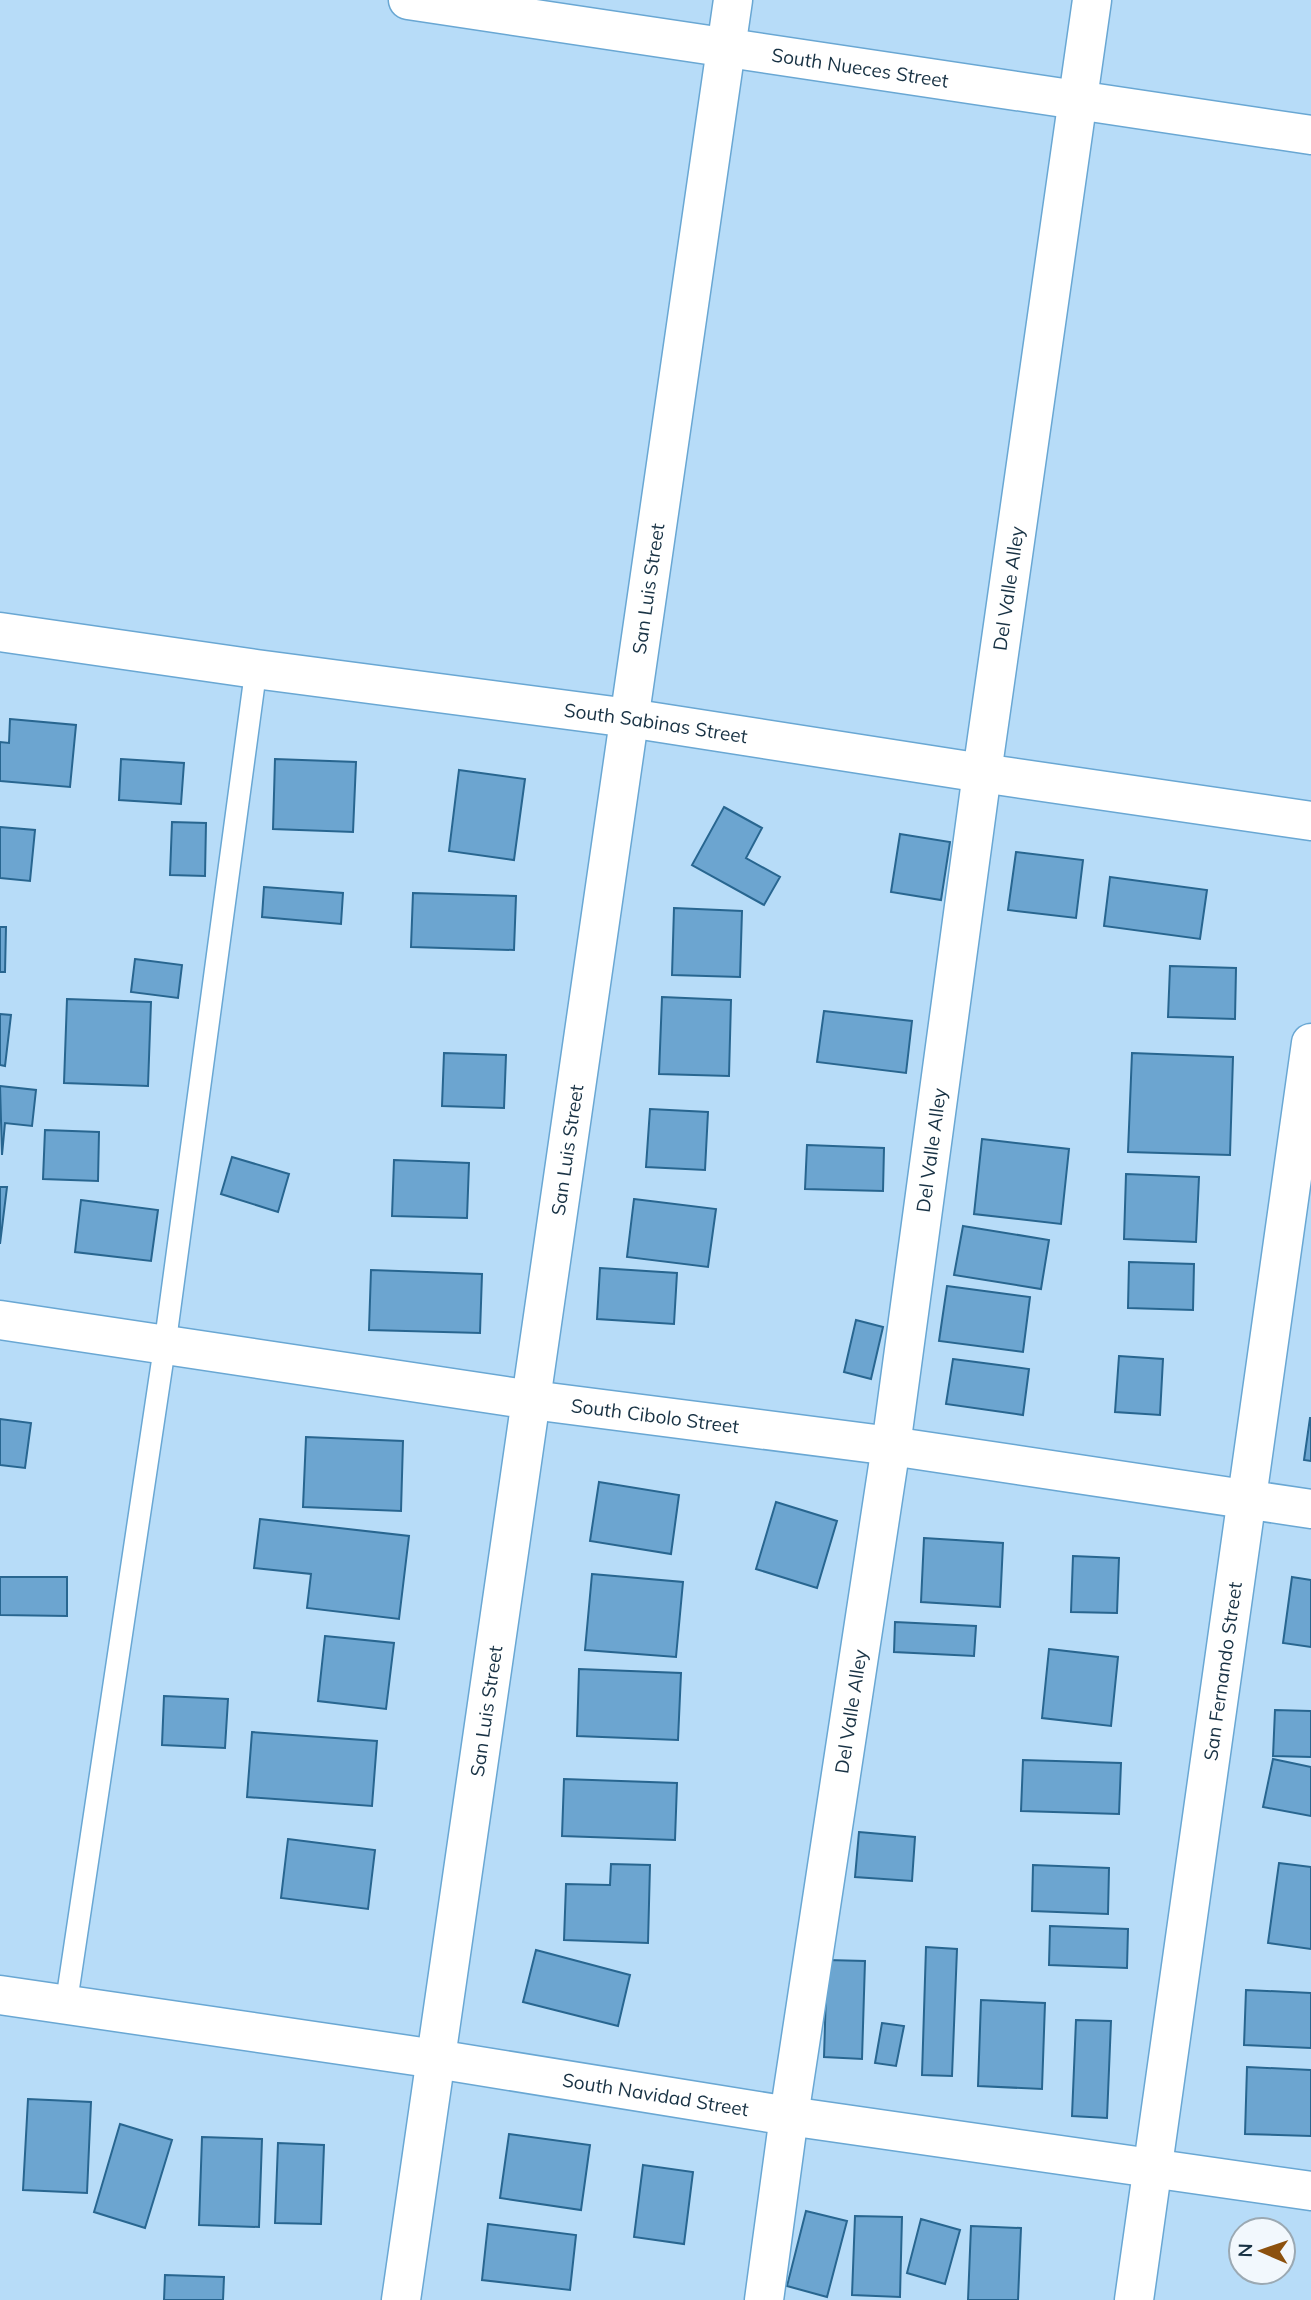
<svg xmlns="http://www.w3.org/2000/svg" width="1311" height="2300" viewBox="0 0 1311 2300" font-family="Mulish,sans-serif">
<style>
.building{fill:#6ca5d0;stroke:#286690;stroke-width:2}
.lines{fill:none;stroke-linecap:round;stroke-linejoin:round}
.lane-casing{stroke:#69a7d3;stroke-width:24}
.street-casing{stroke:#69a7d3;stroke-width:41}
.lane{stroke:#fff;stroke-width:21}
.street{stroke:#fff;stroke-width:38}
.labels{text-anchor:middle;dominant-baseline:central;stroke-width:7;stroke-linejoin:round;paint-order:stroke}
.street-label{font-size:19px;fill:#183244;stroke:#f2f8fd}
</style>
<rect width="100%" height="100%" fill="#b7dcf8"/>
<path class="building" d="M10,719L76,725L70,787L0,781V742L9,743Z
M121,759L184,763L181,804L119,800Z
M275,759L356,762L353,832L273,829Z
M459,770L525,779L514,860L449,851Z
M724,807L762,828L746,858L780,877L764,905L692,865Z
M172,822L206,823L205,876L170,875Z
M0,827L35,830L30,881L0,878Z
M900,834L950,842L941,900L891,892Z
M1016,852L1083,860L1076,918L1008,910Z
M1110,877L1207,890L1200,939L1104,926Z
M264,887L343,893L341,924L262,917Z
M413,893L516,896L514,950L411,947Z
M674,908L742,911L740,977L672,975Z
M0,927H6L5,972H0Z
M135,959L182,965L178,998L131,992Z
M1170,966L1236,968L1235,1019L1168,1017Z
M662,997L731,1000L729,1076L659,1074Z
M67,999L151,1002L148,1086L64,1083Z
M824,1011L912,1021L906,1073L817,1062Z
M0,1014L11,1015L5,1066L0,1065Z
M444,1053L506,1055L504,1108L442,1106Z
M1132,1053L1233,1057L1230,1155L1128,1152Z
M0,1086L36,1090L32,1126L5,1123L2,1155Z
M650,1109L708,1112L705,1170L646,1167Z
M45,1130L99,1132L98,1181L43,1179Z
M982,1139L1069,1149L1061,1224L974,1214Z
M807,1145L884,1148L883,1191L805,1189Z
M232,1157L289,1174L278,1212L221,1194Z
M394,1160L469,1163L467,1218L392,1216Z
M1126,1174L1199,1177L1196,1242L1124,1239Z
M0,1187H7L0,1244Z
M634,1199L716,1209L708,1267L627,1257Z
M81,1200L158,1210L151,1261L75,1252Z
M963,1226L1049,1240L1041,1289L954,1275Z
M1129,1262L1194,1264L1193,1310L1128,1308Z
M600,1268L677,1273L674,1324L597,1319Z
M371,1270L482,1274L480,1333L369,1330Z
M947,1286L1030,1297L1023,1352L939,1341Z
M856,1320L883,1327L871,1379L844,1372Z
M1119,1356L1163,1359L1160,1415L1115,1412Z
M953,1359L1029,1369L1023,1415L946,1404Z
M1310,1418H1311V1461L1304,1460Z
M0,1419L31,1423L25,1468L0,1465Z
M306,1437L403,1441L401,1511L303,1507Z
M599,1482L679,1495L671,1554L590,1541Z
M776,1502L837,1521L817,1588L756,1569Z
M260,1519L409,1536L399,1619L307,1608L311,1574L254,1568Z
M924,1538L1003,1543L1000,1607L921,1602Z
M1073,1556L1119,1558L1117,1613L1071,1612Z
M592,1574L683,1582L676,1657L585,1650Z
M0,1577H67V1616L0,1615Z
M1292,1577L1311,1580V1647L1283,1643Z
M895,1622L976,1626L974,1656L894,1652Z
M325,1636L394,1643L386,1709L318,1701Z
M1049,1649L1118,1657L1111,1726L1042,1718Z
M579,1669L681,1673L678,1740L577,1736Z
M164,1696L228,1699L225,1748L162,1745Z
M1275,1710L1311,1711V1757L1273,1756Z
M252,1732L377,1741L372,1806L247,1797Z
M1273,1759L1311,1767V1816L1263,1807Z
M1023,1760L1121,1763L1119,1814L1021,1811Z
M564,1779L677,1783L675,1840L562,1836Z
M859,1832L915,1837L912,1881L855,1877Z
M288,1839L375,1850L368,1909L281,1898Z
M1279,1863L1311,1867V1949L1268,1943Z
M611,1864L650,1865L648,1943L564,1940L566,1884L610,1885Z
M1033,1865L1109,1868L1108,1914L1032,1911Z
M1050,1926L1128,1929L1127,1968L1049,1965Z
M926,1947L957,1949L952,2076L922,2075Z
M536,1950L630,1975L618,2026L523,2002Z
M827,1960L865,1961L862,2059L824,2057Z
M1246,1990L1311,1993V2048L1244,2045Z
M981,2000L1045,2003L1042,2089L978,2086Z
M1076,2020L1111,2021L1107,2118L1072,2116Z
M882,2023L904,2026L896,2066L875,2063Z
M1247,2067L1311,2070V2136L1245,2134Z
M28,2099L91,2102L87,2193L23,2190Z
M120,2124L172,2140L145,2228L94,2212Z
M509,2134L590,2145L581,2210L500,2198Z
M202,2137L262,2139L259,2227L199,2225Z
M278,2143L324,2145L321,2224L275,2223Z
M643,2165L693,2172L684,2244L634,2237Z
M806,2211L847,2221L827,2297L787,2286Z
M855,2216L902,2217L900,2297L852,2295Z
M921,2219L960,2230L945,2284L907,2273Z
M488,2224L576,2235L570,2290L482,2280Z
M971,2226L1021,2228L1018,2300H968Z
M165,2275L224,2277L223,2300H164Z"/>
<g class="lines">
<defs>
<path id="lane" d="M66,2005L165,1344L256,669"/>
<g id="street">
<path id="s1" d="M408,0L1311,135"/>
<path id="s2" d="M0,632L256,669L629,718L982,773L1311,821"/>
<path id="s3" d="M0,1320L532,1400L891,1446L1311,1509"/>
<path id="s4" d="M0,1995L436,2059L789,2116L1311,2191"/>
<path id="s5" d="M401,2300L733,0"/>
<path id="s6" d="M764,2300L789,2116L891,1446L982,773L1092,0"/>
<path id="s7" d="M1134,2300L1311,1043"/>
</g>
</defs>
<use href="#lane" class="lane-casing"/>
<use href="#street" class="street-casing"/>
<use href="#lane" class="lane"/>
<use href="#street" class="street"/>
</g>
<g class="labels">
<g class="street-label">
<text stroke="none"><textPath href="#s1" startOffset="457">South Nueces Street</textPath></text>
<text stroke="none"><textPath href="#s5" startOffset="1729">San Luis Street</textPath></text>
<text stroke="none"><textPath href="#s6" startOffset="1729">Del Valle Alley</textPath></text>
<text stroke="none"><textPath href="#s2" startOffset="662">South Sabinas Street</textPath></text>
<text stroke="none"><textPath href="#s5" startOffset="1162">San Luis Street</textPath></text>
<text stroke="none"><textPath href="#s6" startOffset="1162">Del Valle Alley</textPath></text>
<text stroke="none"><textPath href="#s3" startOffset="662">South Cibolo Street</textPath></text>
<text stroke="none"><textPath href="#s7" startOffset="635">San Fernando Street</textPath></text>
<text stroke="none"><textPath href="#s5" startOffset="595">San Luis Street</textPath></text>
<text stroke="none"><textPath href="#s6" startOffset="595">Del Valle Alley</textPath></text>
<text stroke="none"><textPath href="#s4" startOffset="663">South Navidad Street</textPath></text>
</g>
</g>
<g transform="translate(1262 2251) rotate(272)"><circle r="33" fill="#f2f8fd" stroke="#9ba9b3" stroke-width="2"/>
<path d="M0-5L12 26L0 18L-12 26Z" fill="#8c510e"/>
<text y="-10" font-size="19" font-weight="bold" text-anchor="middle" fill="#183244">N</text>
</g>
</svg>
